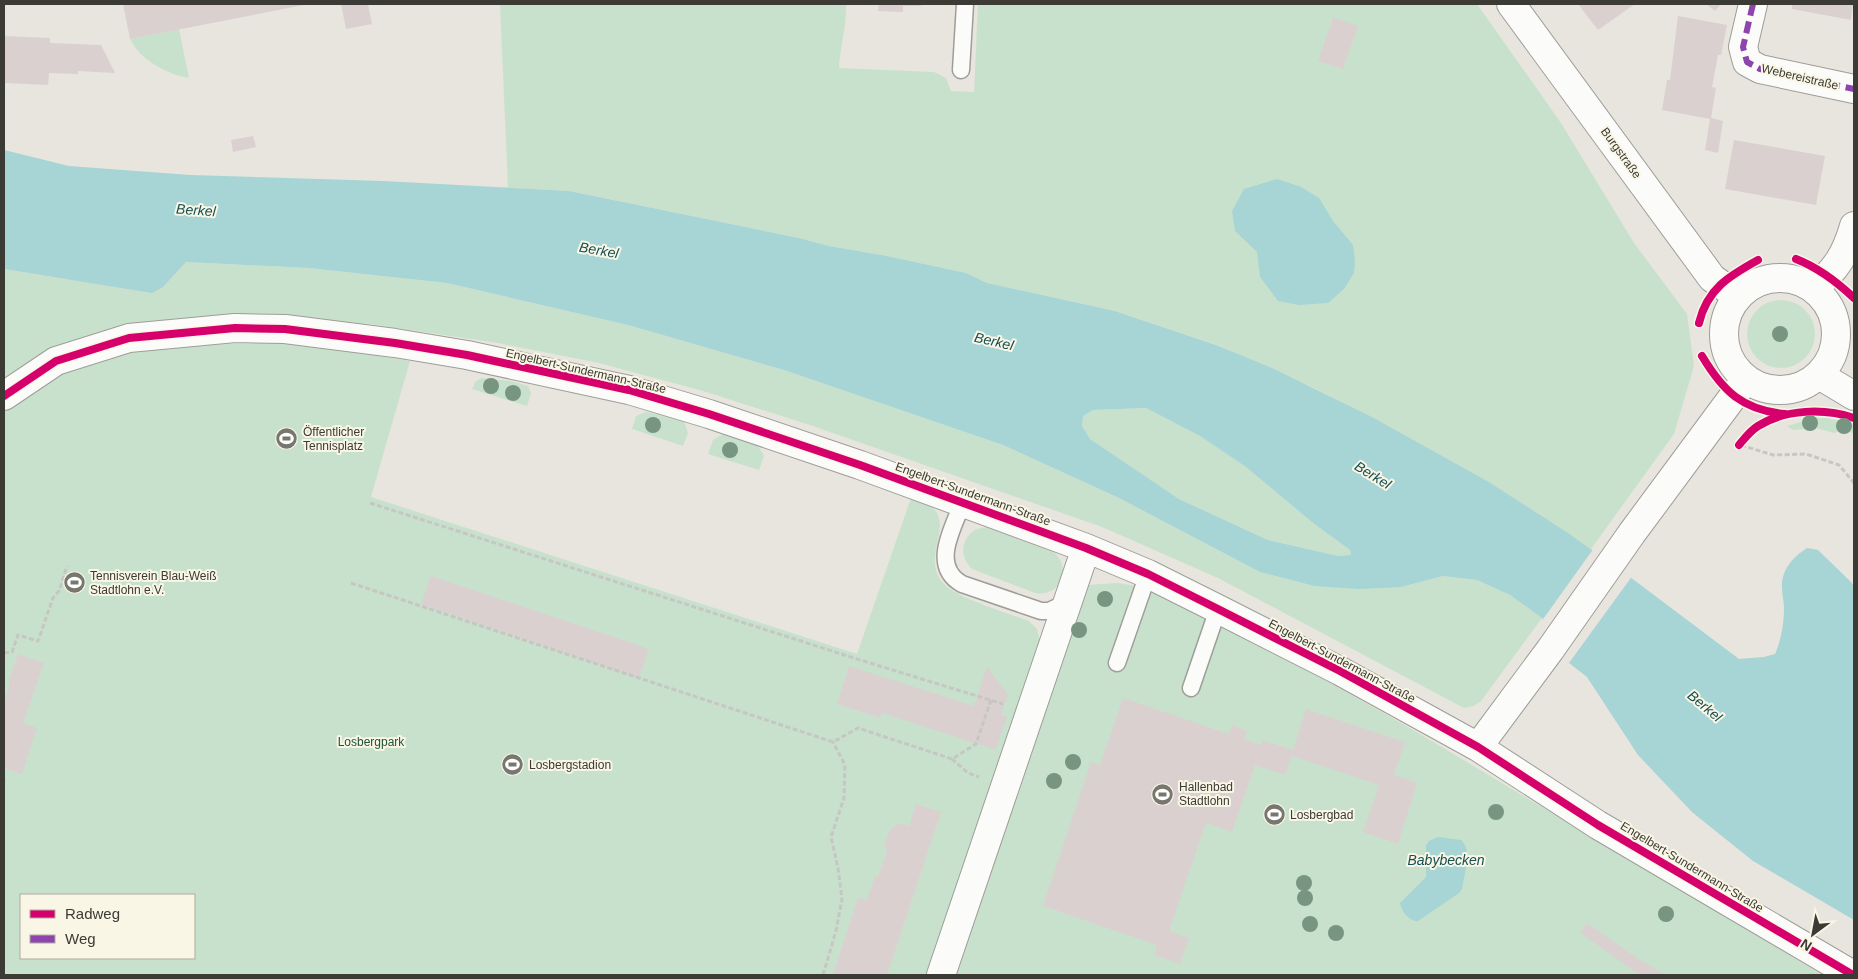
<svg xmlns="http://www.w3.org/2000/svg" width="1858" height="979" viewBox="0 0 1858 979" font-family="Arial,sans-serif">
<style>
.green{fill:#c8e1cd;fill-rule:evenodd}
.water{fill:#a7d4d5;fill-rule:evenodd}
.pier{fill:#e7e5dd}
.building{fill:#dbd0d0}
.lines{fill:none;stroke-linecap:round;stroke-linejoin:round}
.lane-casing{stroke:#9e9d97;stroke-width:19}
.street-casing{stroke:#9e9d97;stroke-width:30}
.secondary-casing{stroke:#9e9d97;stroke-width:30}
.path{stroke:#c6c6c3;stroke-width:3;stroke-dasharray:5 2.5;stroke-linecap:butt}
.lane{stroke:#fbfbfa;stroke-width:16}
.street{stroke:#fbfbfa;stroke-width:28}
.secondary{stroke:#fbfbfa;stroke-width:28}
.quiet{stroke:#8e44ad;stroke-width:6;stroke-dasharray:12 6;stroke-linecap:butt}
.cycleway-casing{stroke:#f9f6e6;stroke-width:11}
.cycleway{stroke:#d6006c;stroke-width:8}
.tree{fill:#779581}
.labels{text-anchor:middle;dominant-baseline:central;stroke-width:4;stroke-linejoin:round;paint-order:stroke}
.street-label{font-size:12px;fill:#3b3a34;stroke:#f9f6e6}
.poi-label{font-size:12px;fill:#3b3a34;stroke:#f9f6e6;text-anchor:start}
.park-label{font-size:12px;fill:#1b5335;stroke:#f9f6e6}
.water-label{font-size:14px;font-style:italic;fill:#154f53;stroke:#f9f6e6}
</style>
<rect width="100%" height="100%" fill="#e7e5dd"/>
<path class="green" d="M500,4H846C847,25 840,46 839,68L934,72L946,78L951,91L974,92L978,4H1477L1561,123L1634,243L1687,314L1694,366L1674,434L1591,549L1489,482L1386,425L1314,388L1217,345L1115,311L987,283L966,273L887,256L829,246L799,238L569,191L508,188Z
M179,29L189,78C167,74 140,60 130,39Z
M186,262L309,268L447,283L628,325L784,370L1003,445L1117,497L1260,572L1314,586L1401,587L1443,576L1477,580L1510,595L1542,618L1481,701L1474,706L1464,708L1218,578L1102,527L810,425L703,391L599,363L498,343L370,324L281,317L203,318L4,384V269L65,279L163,287Z
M1747 334a34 34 0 1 1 68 0a34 34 0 1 1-68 0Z
M271,343L309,345L410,361L371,497L857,654L911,498C920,501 931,504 937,513C948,532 922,561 944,584C955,597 1010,614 1029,621L1037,629L1040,641L1017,714L1087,585L1118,583L1159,590L1239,631L1415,731L1823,975H4V408C29,393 54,377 81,366C140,342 209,345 271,343ZM21,895H194V958H21Z
M482,378L511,381L528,386L531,393L527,406L472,389L476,381Z
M1146,408L1200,436L1246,467L1313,523L1350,550L1351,555L1338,556L1268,540L1179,499L1090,439L1082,426L1083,416L1093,410Z
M646,412L662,415L684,421L688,433L683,446L632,429L636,416Z
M1815,418H1827L1854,425V434L1843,428L1835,433L1815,428L1793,430L1787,426Z
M723,434L757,444L764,456L759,470L708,454L713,440Z
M987,527L1053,551C1073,569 1061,597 1035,593L972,569C960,558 960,539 975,530C979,528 983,528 987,527Z"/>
<path class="water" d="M4,150L69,166L190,175L383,181L569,191L799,238L829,246L887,256L966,273L987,283L1115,311L1216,345L1272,368L1372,417L1489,482L1568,533L1630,577L1739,659L1764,657L1775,654C1781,641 1784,623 1784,608C1784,601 1782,595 1782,588C1781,570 1793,557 1807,548L1818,550L1852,583L1854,588V920L1753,861L1692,812L1638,755L1587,677L1569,663L1542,618L1510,595L1477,580L1443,576L1401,587L1359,589L1314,586L1260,572L1117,497L1003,445L784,370L628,325L447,283L309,268L186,262L163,287L152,293L4,269ZM1146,408L1200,436L1246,467L1313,523L1350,550L1351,555L1338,556L1268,540L1179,499L1090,439L1082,426L1083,416L1093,410Z
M1277,179L1301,187L1319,198L1333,221L1353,245L1355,261L1354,273L1344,289L1328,303L1299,305L1278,301L1260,277L1257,252L1235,231L1232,211L1244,189Z
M1438,837L1461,840C1473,850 1464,874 1462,889L1459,893L1418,921C1410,922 1401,911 1400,903L1426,877V845L1429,841Z"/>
<path class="pier" d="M1594,548L1633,575L1569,663L1564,660L1541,622Z"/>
<path class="building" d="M123,4H304V5L130,39Z
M341,4H368L372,24L346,29Z
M879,4H921V6H903V12L878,11Z
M1578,4H1635L1598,30Z
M1706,4H1721L1715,11Z
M1792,4H1853L1851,20L1792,9Z
M1678,16L1727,25L1721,55H1718L1712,87L1716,88L1711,118L1723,121L1718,153L1705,150L1710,119L1662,110L1667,80H1670Z
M1333,17L1358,26L1343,69L1318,61Z
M4,36L50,38V43L101,45L115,73L78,71V74L49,73L48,85L4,83Z
M253,136L256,147L233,152L231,140Z
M1734,140L1825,156L1816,205L1725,189Z
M431,576L649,649L639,678L421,604Z
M18,654L44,663L23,723L37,728L22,774L4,768V702L10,684L8,683Z
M849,666L974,706L987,666L1008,695L1001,715L1007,716L996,750L882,713L880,718L837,704Z
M1123,698L1229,734L1232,725L1247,731L1244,739L1261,745L1262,740L1293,750L1306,709L1405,742L1394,775L1417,783L1398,844L1363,832L1379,785L1292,756L1285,775L1255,765L1232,832L1206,823L1169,931L1189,938L1180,964L1154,955L1157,945L1043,906L1091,762L1100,765Z
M916,804L941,812L887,975H833L858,898L867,900L875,876L878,877L887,852L884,846L890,829L901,823L909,826Z
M1587,923L1637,958L1666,975H1640L1580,933Z"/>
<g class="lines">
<defs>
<path id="lane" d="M961,70L965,4
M963,502C953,528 930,566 962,584L1041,611H1049L1066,603
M1117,663L1148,574
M1191,688L1218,609"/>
<path id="street" d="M1753,4L1743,47L1747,62L1760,69L1854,89
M1814,288C1836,270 1846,254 1854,226
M4,396L56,361L129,338L235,328L285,329L395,343L467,355L629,390L709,414L860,465L1086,548L1148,574L1218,609L1340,671L1478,747L1598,825L1853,975
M1478,747L1550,650L1632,533L1746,379
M941,975L1086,548"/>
<path id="secondary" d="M1511,4L1712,278L1737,296
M1724 334a56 56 0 1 1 112 0a56 56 0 1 1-112 0Z
M1819,375L1854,396"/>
</defs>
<use href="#lane" class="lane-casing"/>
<use href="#street" class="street-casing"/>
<use href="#secondary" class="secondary-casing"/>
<path class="path" d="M1734,443L1773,455L1806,454L1839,465L1854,483
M370,503L857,659L1003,704
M351,583L833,742L858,728L952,759L976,744L991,700
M4,653L12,652L18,635L38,641L53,598L59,591L67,566
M952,759L968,773L979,777
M4,780L5,781
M823,975L836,931L842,899L838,868L831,837L844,798L845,765L833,742"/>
<use href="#lane" class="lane"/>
<use href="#street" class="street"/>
<use href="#secondary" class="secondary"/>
<path class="quiet" d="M1753,4L1743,47L1747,62L1760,69L1854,89"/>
<defs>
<path id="cycleway" d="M1796,259C1819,268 1836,281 1854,298
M1699,323C1707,289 1729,276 1758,260
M1702,356C1723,391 1742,410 1785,414
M4,396L56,361L129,338L235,328L285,329L395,343L467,355L629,390L709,414L860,465L1086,548L1148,574L1218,609L1340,671L1478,747L1598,825L1853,975
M1739,445C1745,438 1750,431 1758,426C1785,409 1825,408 1854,418"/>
</defs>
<use href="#cycleway" class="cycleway-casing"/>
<use href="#cycleway" class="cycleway"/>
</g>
<g class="tree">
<circle cx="1780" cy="334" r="8"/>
<circle cx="491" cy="386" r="8"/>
<circle cx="513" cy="393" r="8"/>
<circle cx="1810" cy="423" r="8"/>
<circle cx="653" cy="425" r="8"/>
<circle cx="1844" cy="426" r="8"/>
<circle cx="730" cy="450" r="8"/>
<circle cx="1105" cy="599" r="8"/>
<circle cx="1079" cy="630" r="8"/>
<circle cx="1073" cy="762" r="8"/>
<circle cx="1054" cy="781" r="8"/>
<circle cx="1496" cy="812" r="8"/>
<circle cx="1304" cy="883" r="8"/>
<circle cx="1305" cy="898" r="8"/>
<circle cx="1666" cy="914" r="8"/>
<circle cx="1310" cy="924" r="8"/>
<circle cx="1336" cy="933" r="8"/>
</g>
<defs>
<symbol id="stadium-disc" viewBox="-11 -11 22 22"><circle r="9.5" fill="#77766f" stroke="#f9f6e6"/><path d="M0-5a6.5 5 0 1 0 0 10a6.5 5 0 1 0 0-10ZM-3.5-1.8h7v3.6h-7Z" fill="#fff"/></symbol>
</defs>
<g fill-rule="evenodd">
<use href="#stadium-disc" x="274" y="426" width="25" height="25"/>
<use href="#stadium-disc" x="62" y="570" width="25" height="25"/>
<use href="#stadium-disc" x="500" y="752" width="25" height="25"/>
<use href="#stadium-disc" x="1150" y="782" width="25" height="25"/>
<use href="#stadium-disc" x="1262" y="802" width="25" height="25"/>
</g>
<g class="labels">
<g class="street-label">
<text transform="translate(1800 77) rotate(13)">Webereistraße</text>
<text transform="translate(1621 153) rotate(54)">Burgstraße</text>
<text transform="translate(586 371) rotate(13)">Engelbert-Sundermann-Straße</text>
<text transform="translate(973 494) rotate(20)">Engelbert-Sundermann-Straße</text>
<text transform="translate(1342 661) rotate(28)">Engelbert-Sundermann-Straße</text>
<text transform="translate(1692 867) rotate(31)">Engelbert-Sundermann-Straße</text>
</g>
<g class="poi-label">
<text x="303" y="432">Öffentlicher<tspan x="303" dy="14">Tennisplatz</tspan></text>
<text x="90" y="576">Tennisverein Blau-Weiß<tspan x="90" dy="14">Stadtlohn e.V.</tspan></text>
<text x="529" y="765">Losbergstadion</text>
<text x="1179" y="787">Hallenbad<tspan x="1179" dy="14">Stadtlohn</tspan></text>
<text x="1290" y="815">Losbergbad</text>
</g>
<g class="park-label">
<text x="371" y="742">Losbergpark</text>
</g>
<g class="water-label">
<text transform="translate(196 210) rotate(4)">Berkel</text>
<text transform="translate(599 250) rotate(10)">Berkel</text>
<text transform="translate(994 341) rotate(13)">Berkel</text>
<text transform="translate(1373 475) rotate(32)">Berkel</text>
<text transform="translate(1705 706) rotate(40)">Berkel</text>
<text x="1446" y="860">Babybecken</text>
</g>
</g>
<rect width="1858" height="979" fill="none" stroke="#3b3a34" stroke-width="10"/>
<rect x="20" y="894" width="175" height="65" fill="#f9f6e6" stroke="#adab9f"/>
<rect x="30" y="910" width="25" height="8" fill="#d6006c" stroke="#adab9f"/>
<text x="65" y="919" font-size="15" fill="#3b3a34">Radweg</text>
<rect x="30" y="935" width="25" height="8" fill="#8e44ad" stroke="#adab9f"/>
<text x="65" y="944" font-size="15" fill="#3b3a34">Weg</text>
<g transform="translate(1813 934) rotate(212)" stroke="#f9f6e6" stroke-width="4" paint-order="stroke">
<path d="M0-4L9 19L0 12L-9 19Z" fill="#3b3a34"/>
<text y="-8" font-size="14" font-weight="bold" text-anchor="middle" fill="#3b3a34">N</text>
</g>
</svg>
